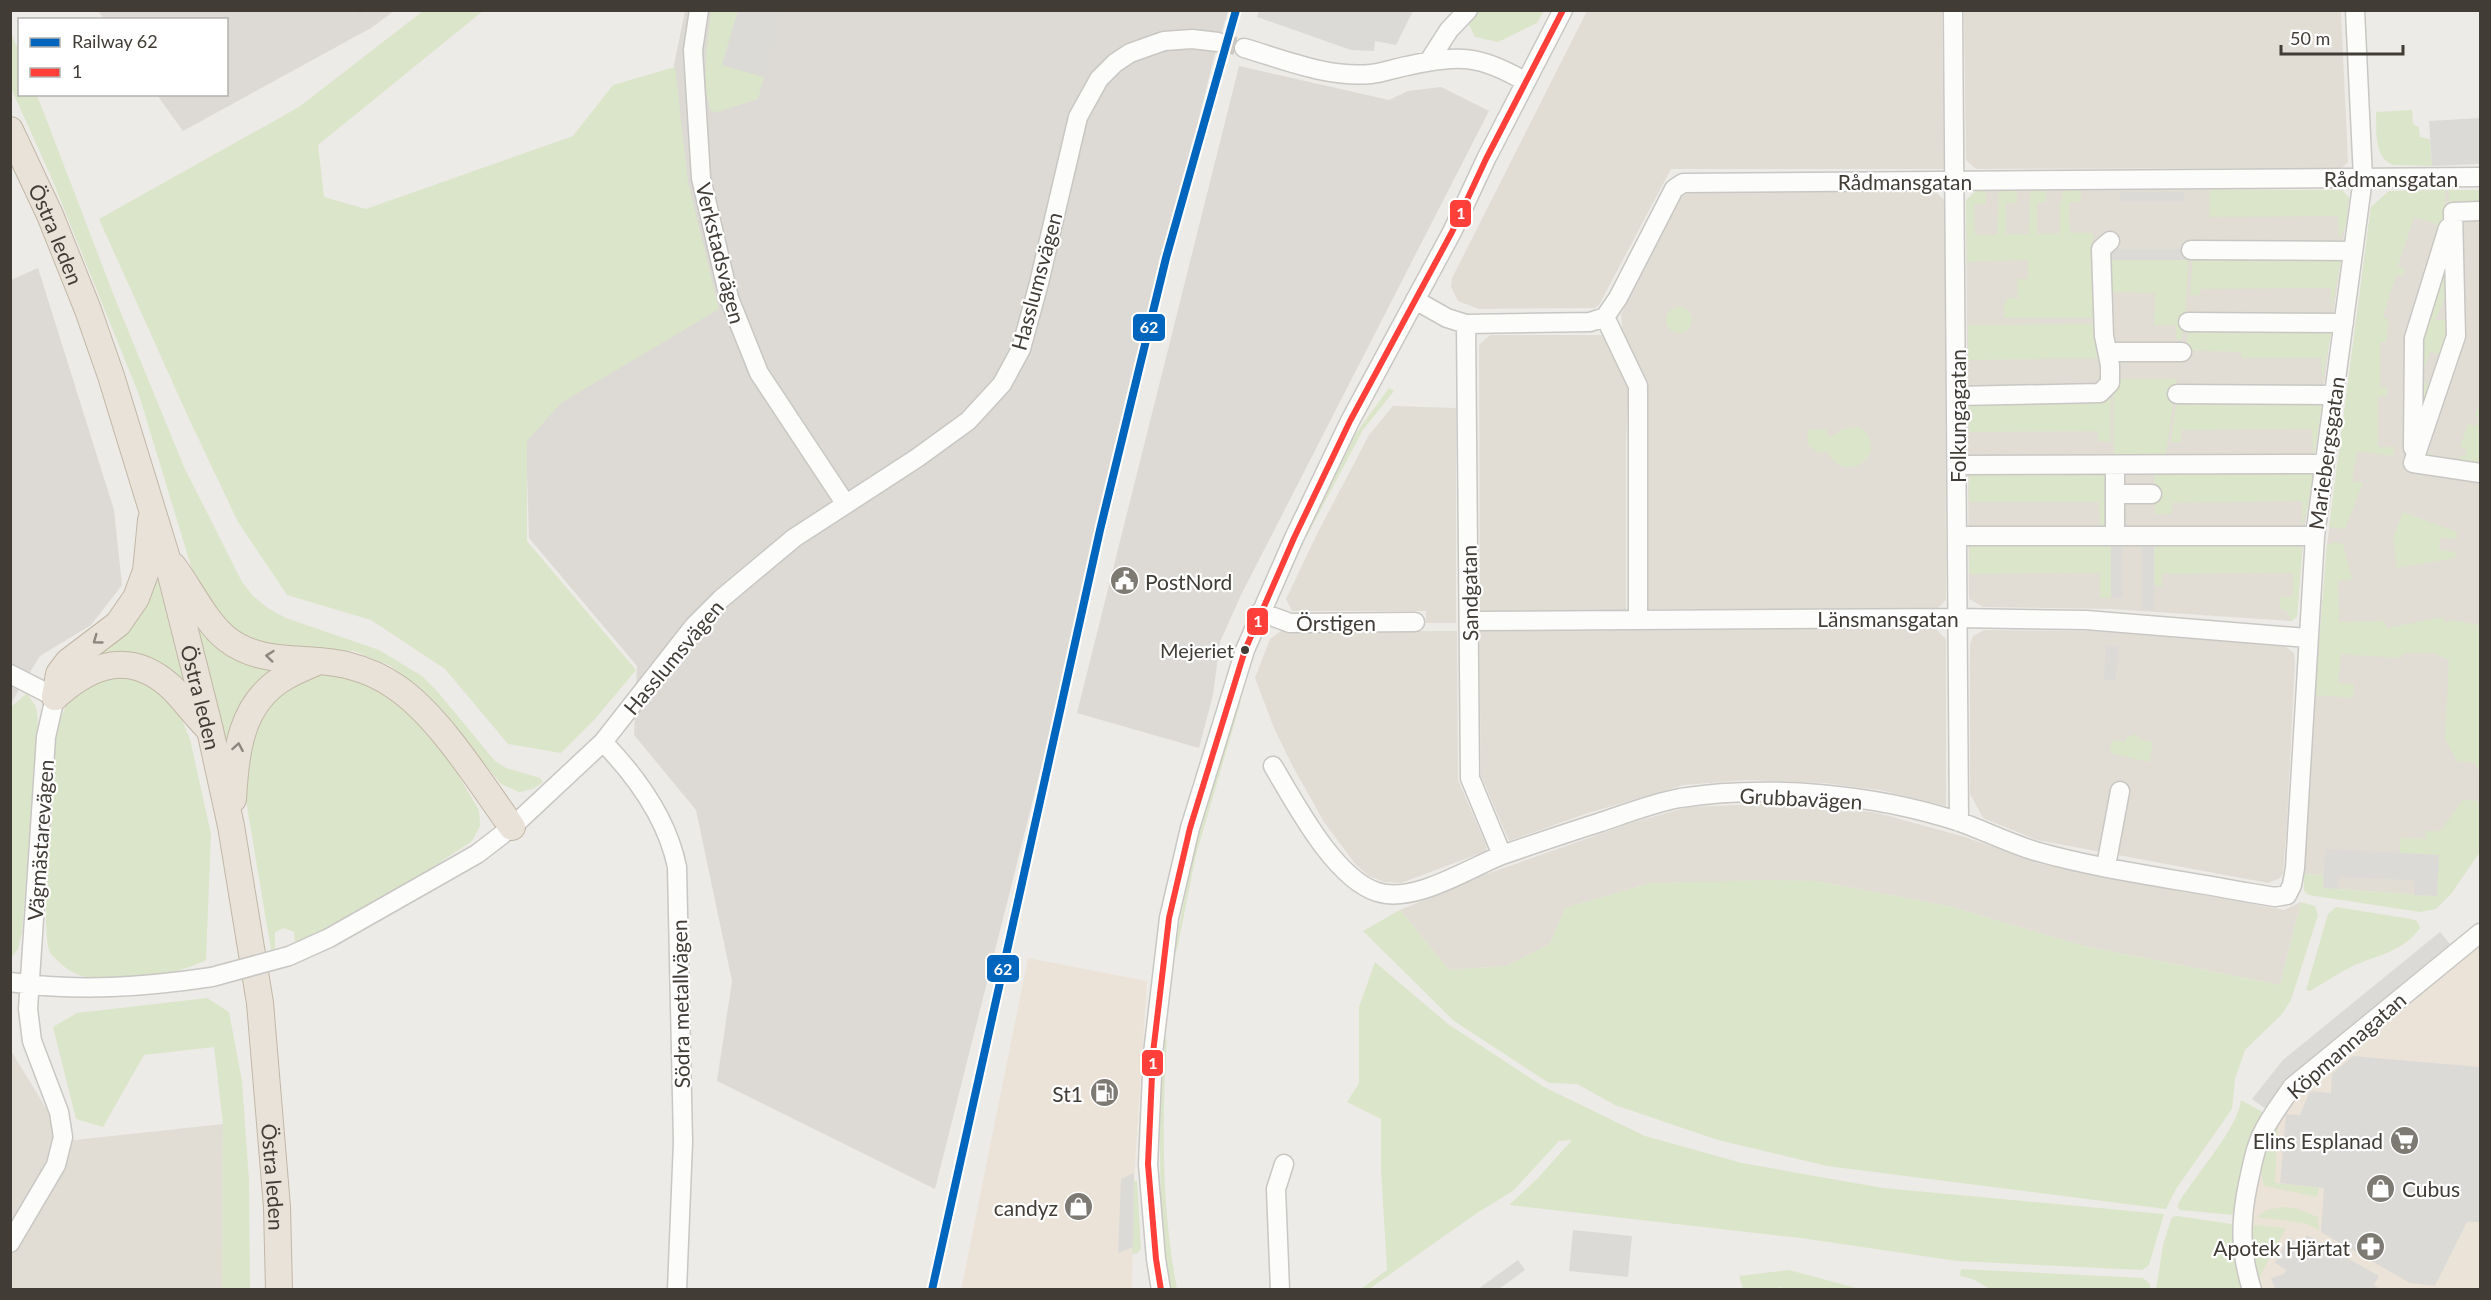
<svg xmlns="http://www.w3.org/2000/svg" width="2491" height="1300" viewBox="0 0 2491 1300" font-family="Lato,sans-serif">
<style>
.residential{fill:#e1ddd5}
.commercial{fill:#ece3d8}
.industrial{fill:#dddad5}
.green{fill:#dbe5c9}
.parking{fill:#dcdad7}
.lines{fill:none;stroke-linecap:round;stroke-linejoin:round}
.minor-tunnel{stroke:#cbc8c3;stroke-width:18;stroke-dasharray:18 9;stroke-linecap:butt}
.minor-casing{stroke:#c9c7c3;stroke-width:21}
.highway-casing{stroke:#c2b7a6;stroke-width:28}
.minor{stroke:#fcfcfb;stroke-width:18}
.highway{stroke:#e8e2d9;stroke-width:26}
.rail{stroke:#d8d7d7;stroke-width:4.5;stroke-dasharray:8 8;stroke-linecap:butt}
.minor-bridge-casing{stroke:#c9c7c3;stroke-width:21;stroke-linecap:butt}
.minor-bridge{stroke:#fcfcfb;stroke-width:18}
.bus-1-casing{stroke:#fff;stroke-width:10}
.bus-1{stroke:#ff403a;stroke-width:6}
.rail-1-casing{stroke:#fff;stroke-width:12}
.rail-1{stroke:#0065bd;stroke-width:8}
.oneway{stroke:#8c877f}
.bus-dot{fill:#413c35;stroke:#fff;stroke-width:2}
.labels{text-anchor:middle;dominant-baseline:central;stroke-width:4.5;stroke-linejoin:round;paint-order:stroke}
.bus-label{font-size:20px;fill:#413c35;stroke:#fff;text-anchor:end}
.street-label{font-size:21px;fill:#413c35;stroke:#fff}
.poi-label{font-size:21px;fill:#413c35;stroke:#fff;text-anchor:end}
.line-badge{stroke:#fff;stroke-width:2}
.badge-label{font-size:16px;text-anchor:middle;font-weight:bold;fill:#fff}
</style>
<rect width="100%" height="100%" fill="#edebe7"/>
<path class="residential" d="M1587,11H1942L1944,169H1671L1599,305L1595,308L1479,309L1458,301L1451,287L1452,278Z
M1964,11H2341L2348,162L2342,168L1976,169L1966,160Z
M2081,189L2341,190L2349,198L2303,541L2297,617L2291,621L2110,609L1983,607L1969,599L1966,200L1976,191Z
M2480,190V840L2437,896L2323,888V875L2304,874L2315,695L2327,545L2371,207L2389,191Z
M1935,191L1945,201L1946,600L1937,609H1645L1643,380L1622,328L1621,314L1681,197L1691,192Z
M1490,335H1604L1629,388L1626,441V610L1480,611L1479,345Z
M1393,406L1456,408V623H1426V611H1292L1286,599L1318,532L1369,435Z
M1790,629H1936L1946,639V806L1880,790L1824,783L1747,780L1684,785L1585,814L1509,841L1481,776L1479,631Z
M1984,630L2091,631L2285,646L2294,653L2295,661L2287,822L2283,874L2280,878L2268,883L2037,840L1983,818L1970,794V644L1973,636Z
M1281,631H1457L1458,780L1487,847L1486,851L1401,883L1384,882L1369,876L1356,865L1324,822L1292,765L1274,728L1255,678L1270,639Z
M1761,804L1845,809L1878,813L1965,837L2041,864L2284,910L2301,902L2280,985L2084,946L1948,906L1816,881L1651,883L1565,908L1550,944L1506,966L1449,970L1400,910L1484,875L1634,822L1688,807Z
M10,1049L55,1123L56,1142L223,1124L222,1289H11Z"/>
<path class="commercial" d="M2480,921V1289H2244L2239,1272L2232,1225L2242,1162L2249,1140L2266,1109L2252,1099L2283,1060L2440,932L2450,944Z
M1028,958L1147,981L1134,1181L1132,1289L961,1290Z"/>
<path class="industrial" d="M98,11H394L371,28L183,131L157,95L226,94V20L104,19Z
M685,11H1228L1213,61L1056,708L935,1189L717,1081L732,981L696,810L634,735L637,666L529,538L526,438L686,177L674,65Z
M1239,66L1389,100L1408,91L1441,87L1489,111L1241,595L1220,642L1213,695L1199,748L1077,713Z
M38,268L114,510L122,585L91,625L40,656L11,703V280Z"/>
<path class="green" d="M423,11H483L318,145L324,197L366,209L573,136L613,85L675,67L688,182L719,309L561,403L527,441V541L636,670L595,719L561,753L508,744L445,669L371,620L287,595L238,522L190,421L99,219L299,107Z
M711,11H738L722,65L764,77L758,99L717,112L711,111C700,80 708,42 711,11Z
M1477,11H1544L1537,23L1498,42L1475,37L1467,21Z
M10,31L19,51L20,94L37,95L114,296L184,467L242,582L253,596L269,609L286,618L379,650L422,676L437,691L495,761L506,768L540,778L543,782L533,789L519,792L501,784L430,698L391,666L354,651L327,649L266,648L224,625L197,586L139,395L52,179L11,88Z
M2412,110L2413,124L2419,127L2420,137L2430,139L2432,166L2393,165C2373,157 2377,131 2376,112Z
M2081,189V202H2069L2070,233H2093L2095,318H2004V303L2007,302V298H2018L2017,279H2028V260L1967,262L1966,200L1976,191H1986V204H1974L1975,235H1997L1999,191L2017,190V203H2006V234H2029L2030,191H2046V202L2037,203V234L2060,233V202H2062V191Z
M2210,190H2342L2349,198L2346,225L2339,240L2338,216L2209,217Z
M2445,190L2446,220L2440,227L2437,226V224L2414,217L2398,266L2405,268L2403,276L2396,275L2383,317L2389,320L2386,342H2380V387H2387V396L2378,397V447H2395L2393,456L2357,451L2352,481L2363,483L2345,529L2329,527L2371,207L2389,191Z
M2448,190H2480V204L2450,205Z
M2445,245L2449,290L2435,320H2449L2450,338L2443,356L2430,352L2420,381L2433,385L2418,430L2417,337Z
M2193,256H2342L2331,311V288L2200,289V295H2190Z
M2106,260H2188L2185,327L2181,340H2176V325H2154L2155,293L2106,292Z
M1666 320a13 13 0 1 1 26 0a13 13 0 1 1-26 0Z
M2099,324L2108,364L2100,384L2099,358L1968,360V325Z
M2190,327H2332L2322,383L2321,358H2242L2241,352L2184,350Z
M2113,379H2177L2165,460L2114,459Z
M1389,388L1394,391L1363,430L1307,536H1305L1356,433Z
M2323,397L2315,452L2313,454L2312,429L2182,430L2181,442H2171L2177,399Z
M2111,399L2110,442L2098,441V431L1969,432V400Z
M2480,402V468L2427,457L2424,452L2459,462L2461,455L2465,456L2467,450L2460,447L2468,424L2476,426L2479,418L2475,416Z
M1855,427L1861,428C1892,456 1842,486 1828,452L1819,453L1808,445L1807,430L1826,429L1829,438L1843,429Z
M2110,469L2106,527H2100L2099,502H1969V471Z
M2314,469L2308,507L2302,526V501L2172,503L2171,514H2155L2154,470Z
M2403,512L2457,532V539L2440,538L2439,550L2456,552L2455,558L2397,568L2393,538Z
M2111,541V598H2100V573L1969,574L1970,543Z
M2154,541H2303L2297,617L2291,621L2288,612L2280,608V597L2293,596V573L2162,574V586L2154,585Z
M2334,542L2343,544L2352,579L2338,581L2339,622L2384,621L2387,628L2442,617L2446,623L2451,620L2480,625V769H2477L2476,763L2457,761L2445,739L2449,660L2434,653H2403L2401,658L2341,654L2338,683L2354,684L2353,698L2315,695L2327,545Z
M156,572L185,688L68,669Z
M196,620L286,666L227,752Z
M125,672L162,689L178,711L190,739L211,834L206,960C178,974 149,977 118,978C94,979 78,980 59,962C57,960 52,956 50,952C41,932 50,842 52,816C54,787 52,732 65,708C80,681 97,678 125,672Z
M325,673L349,676L383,691L410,712L448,758L479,810L480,826L472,841L415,879L310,937L295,942L294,932L284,928L275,932V949L271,950L242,776L266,702L302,677Z
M27,693L36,707L38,721L22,932L18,949L11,958V707Z
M1238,700L1241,701L1196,855L1178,945L1176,952L1174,951L1195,845Z
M2137,734L2139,739L2153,742L2149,762L2110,753L2112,740L2125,742L2127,737Z
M2463,800L2480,801V852L2451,894L2436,909L2420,912L2309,895L2304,891V874L2323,875V888L2437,896L2439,855L2400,853V838L2426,839V831H2440Z
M1770,880L1816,881L1948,906L2084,946L2280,985L2301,902L2315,906L2318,915L2291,1000L2282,1014L2245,1050L2235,1079L2232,1109L2176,1189L2166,1209L1827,1166L1718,1140L1615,1105L1577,1084L1549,1083L1454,1021L1363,931L1400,910L1449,970L1506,966L1550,944L1565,908L1651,883Z
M2336,907L2411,919L2417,921L2420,928C2404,951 2379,955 2355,965C2340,972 2325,982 2310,991L2306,990L2328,914Z
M1375,962L1448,1024L1544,1087L1645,1136L1742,1163L1883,1188L2164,1214L2149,1265L2142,1270L1957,1261L1801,1238L1509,1205L1537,1179L1572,1140L1559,1141L1513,1191L1477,1213L1369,1289H1361L1387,1270L1381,1169V1119L1347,1102L1359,1083V1007Z
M207,998L229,1012L242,1081L249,1181L250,1289H222L223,1124L214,1047L144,1055L103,1127L76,1119L53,1027L77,1013Z
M1167,1038C1162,1122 1161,1206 1177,1289H1169C1158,1203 1158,1127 1164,1041Z
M2241,1100L2264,1113C2243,1145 2240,1179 2233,1215L2180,1210L2177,1206C2193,1177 2238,1129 2241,1100Z
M2278,1124L2275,1183L2319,1187L2317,1197L2264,1186C2257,1166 2268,1142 2278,1124Z
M1134,1181H1137L1141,1249L1136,1254H1132Z
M2285,1207L2298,1209L2318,1217L2319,1230L2305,1223L2257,1217L2266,1210Z
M2177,1216L2232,1224L2244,1289L2156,1290L2163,1245L2172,1217Z
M2254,1225L2286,1228L2259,1278L2250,1233Z
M1961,1269L2143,1278L2150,1284V1289H1990L1973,1279L1960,1276Z
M1789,1270L1860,1289L1783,1290L1782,1287L1774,1289H1743L1739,1276Z"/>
<path class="parking" d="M738,11H784L764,77L722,65Z
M1259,11L1413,10V11L1396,45L1375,41L1374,51L1351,50L1257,17Z
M2480,118V164L2432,166L2429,121Z
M2120,192H2184V201H2120Z
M2108,249H2188V260H2108Z
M2111,541H2122L2123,598H2111Z
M2142,541H2154V610H2142Z
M2106,646L2118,647L2116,680H2104Z
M2325,849L2439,855L2437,896L2414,895V880L2339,877L2338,889L2323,888Z
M2440,932L2450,944L2295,1071L2266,1109L2252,1099L2283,1060Z
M2353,1056L2480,1067V1222H2467L2435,1286L2410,1283L2321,1232L2324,1188L2280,1183L2286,1114L2300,1115L2310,1091L2331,1093L2332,1074Z
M1134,1173L1133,1247L1118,1253L1121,1179Z
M1573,1230L1632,1236L1628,1277L1569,1271Z
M2307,1235L2379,1276L2374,1285L2381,1289H2275L2271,1278L2284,1274L2286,1270L2275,1263L2289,1237L2300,1243Z
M1518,1260L1525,1270L1499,1289H1478Z"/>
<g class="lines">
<path class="minor-tunnel" d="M1218,42L1244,48"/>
<defs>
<path id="minor" d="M699,10L693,50L701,178L729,298L759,373L845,503
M1953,10L1959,822
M1244,48C1285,60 1328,78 1371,74C1383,73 1395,68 1407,66C1459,54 1480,55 1526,82
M1429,61L1449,30L1468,10
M2480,211L2453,212L2456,336L2413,463L2480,473
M2191,250L2353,251
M1415,300L1447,318L1466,324L1590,322L1605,317L1618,298L1674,189L1683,183L2480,177
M1605,317L1638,386V620
M2188,322L2344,323
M1466,324L1470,778L1502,855
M2108,352H2182
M2177,394L2334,395
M1956,396L2100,393L2110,383V365L2104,336L2101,249L2110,241
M2413,448L2414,338L2448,228
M1957,465L2324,464
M2115,494H2152
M1957,536H2315
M2115,536V465
M1260,612L1290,623L1415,622
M1469,621L1957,618L2086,620L2307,638
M10,674L55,697L46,737L28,1009L32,1041L59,1112L63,1137L56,1165L10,1243
M603,742C637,777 667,818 677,867L683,1142L677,1290
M1273,766C1295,803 1334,878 1377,892C1414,904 1467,869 1502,855C1534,844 1566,833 1598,823C1625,814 1653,803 1680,798C1769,784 1875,794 1960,822C1985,831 2009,843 2035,851C2101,870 2177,879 2245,892L2275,897L2287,895L2292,885L2295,868L2315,536L2363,178L2355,10
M2106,866L2120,791
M289,956L329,938L477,854L512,827L603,742L694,626L721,599L794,538L917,458L968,421L1002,384L1021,349L1039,283L1078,117L1099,79L1115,63L1130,53L1164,41L1192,39L1218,42
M10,982C78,992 145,987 212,977
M1161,1290L1156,1259L1148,1164L1153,1053L1169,918L1190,828L1245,650L1294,538L1350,421L1452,232L1486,159L1563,10
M1280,1290L1276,1189L1284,1164
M2252,1290C2240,1251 2240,1223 2248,1184C2252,1167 2254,1150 2262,1134C2270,1117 2282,1102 2292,1087L2480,933"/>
<g id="highway">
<path id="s1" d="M10,130L50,215L88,310L111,376L166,555L210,730L231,826L260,1003L277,1207L279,1290"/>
<path d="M173,566C190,588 205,622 227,639C262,667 310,655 350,666C366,670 383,678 396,687C439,716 481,784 512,827"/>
<path d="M55,697L59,674L68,662L118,624L136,598L146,571L151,520"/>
<path d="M55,697C91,664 129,650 170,686C183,698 194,714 207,727"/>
<path d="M233,799C236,752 240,703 285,677C295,671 308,666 319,661"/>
</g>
</defs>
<use href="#minor" class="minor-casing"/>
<use href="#highway" class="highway-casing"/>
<use href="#minor" class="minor"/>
<use href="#highway" class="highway"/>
<path class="rail" d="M358,13L363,10"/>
<defs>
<path id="minor-bridge" d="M212,977L289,956"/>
</defs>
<use href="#minor-bridge" class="minor-bridge-casing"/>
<use href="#minor-bridge" class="minor-bridge"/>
<defs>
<path id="bus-1" d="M1161,1290L1156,1259L1148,1164L1153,1053L1169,918L1190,828L1245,650L1294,538L1350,421L1452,232L1486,159L1563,10"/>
</defs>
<use href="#bus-1" class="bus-1-casing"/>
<use href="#bus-1" class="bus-1"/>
<defs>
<path id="rail-1" d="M932,1290L1100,530L1166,258L1236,10"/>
</defs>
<use href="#rail-1" class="rail-1-casing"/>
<use href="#rail-1" class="rail-1"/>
</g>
<defs><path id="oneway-chevron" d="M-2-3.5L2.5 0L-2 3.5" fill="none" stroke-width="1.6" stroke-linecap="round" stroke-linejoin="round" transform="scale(1.5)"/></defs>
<g class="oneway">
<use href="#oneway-chevron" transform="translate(97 640) rotate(144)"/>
<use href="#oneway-chevron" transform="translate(270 656) rotate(-174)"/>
<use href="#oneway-chevron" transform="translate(238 747) rotate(-80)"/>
</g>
<defs>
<symbol id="civic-disc" viewBox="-11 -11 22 22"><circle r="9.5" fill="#7d7973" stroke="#fff"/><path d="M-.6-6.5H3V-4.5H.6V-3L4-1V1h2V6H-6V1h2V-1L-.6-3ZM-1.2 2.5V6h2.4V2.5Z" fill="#fff"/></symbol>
<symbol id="fuel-disc" viewBox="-11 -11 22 22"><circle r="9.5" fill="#7d7973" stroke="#fff"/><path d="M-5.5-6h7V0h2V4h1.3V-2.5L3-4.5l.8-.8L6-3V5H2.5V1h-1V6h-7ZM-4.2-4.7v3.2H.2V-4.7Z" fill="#fff"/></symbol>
<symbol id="supermarket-disc" viewBox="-11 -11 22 22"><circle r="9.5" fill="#7d7973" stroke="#fff"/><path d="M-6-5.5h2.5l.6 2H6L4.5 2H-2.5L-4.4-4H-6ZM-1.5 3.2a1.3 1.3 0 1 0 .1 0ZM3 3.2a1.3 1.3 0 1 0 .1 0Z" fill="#fff"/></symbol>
<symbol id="shop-disc" viewBox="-11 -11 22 22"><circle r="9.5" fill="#7d7973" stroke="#fff"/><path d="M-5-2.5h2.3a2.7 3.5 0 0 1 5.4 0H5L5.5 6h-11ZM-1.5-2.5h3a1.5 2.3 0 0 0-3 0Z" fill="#fff"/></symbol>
<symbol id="pharmacy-disc" viewBox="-11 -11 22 22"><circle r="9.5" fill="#7d7973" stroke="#fff"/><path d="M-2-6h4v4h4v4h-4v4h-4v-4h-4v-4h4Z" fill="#fff"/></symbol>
</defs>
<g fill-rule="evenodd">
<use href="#civic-disc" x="1108" y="564" width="33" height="33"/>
<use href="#fuel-disc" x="1088" y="1076" width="33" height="33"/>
<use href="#supermarket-disc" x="2388" y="1124" width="33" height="33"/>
<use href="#shop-disc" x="2364" y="1172" width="33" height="33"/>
<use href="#shop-disc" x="1062" y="1190" width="33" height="33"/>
<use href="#pharmacy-disc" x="2354" y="1230" width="33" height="33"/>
</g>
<circle class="bus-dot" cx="1245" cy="650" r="5"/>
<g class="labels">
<g class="bus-label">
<text x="1234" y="650">Mejeriet</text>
</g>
<g class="street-label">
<text x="2391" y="178">Rådmansgatan</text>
<text x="1905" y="181">Rådmansgatan</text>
<text stroke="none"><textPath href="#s1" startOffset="114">Östra leden</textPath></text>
<text transform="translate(721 253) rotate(76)">Verkstadsvägen</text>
<text transform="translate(1036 281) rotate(-75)">Hasslumsvägen</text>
<text transform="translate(1957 416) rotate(-90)">Folkungagatan</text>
<text transform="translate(2326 453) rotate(-82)">Mariebergsgatan</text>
<text transform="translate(1469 593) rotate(-91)">Sandgatan</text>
<text x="1888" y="618">Länsmansgatan</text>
<text x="1336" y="622">Örstigen</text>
<text transform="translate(673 657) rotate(-50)">Hasslumsvägen</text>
<text stroke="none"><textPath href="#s1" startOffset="600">Östra leden</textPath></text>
<text transform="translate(1801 798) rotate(3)">Grubbavägen</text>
<text transform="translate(40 840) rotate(-86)">Vägmästarevägen</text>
<text transform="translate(680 1004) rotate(-91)">Södra metallvägen</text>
<text transform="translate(2346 1045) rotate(-41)">Köpmannagatan</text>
<text stroke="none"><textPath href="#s1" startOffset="1086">Östra leden</textPath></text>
</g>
<g class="poi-label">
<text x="1145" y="581" text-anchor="start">PostNord</text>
<text x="1083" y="1093">St1</text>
<text x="2383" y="1140">Elins Esplanad</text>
<text x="2402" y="1188" text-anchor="start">Cubus</text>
<text x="1058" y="1207">candyz</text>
<text x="2350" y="1247">Apotek Hjärtat</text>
</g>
</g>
<g class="line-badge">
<rect x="1449" y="199" width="23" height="29" rx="6" fill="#ff403a"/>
<rect x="1132" y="313" width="34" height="29" rx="6" fill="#0065bd"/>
<rect x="1246" y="607" width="23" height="29" rx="6" fill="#ff403a"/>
<rect x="986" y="954" width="34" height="29" rx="6" fill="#0065bd"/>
<rect x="1141" y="1049" width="23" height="28" rx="6" fill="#ff403a"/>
</g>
<g class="badge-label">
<text x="1461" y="219">1</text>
<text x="1149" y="333">62</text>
<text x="1258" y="627">1</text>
<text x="1003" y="975">62</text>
<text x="1153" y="1069">1</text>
</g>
<rect width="2491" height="1300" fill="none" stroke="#413c35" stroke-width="24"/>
<rect x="18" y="18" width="210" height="78" fill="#ffffff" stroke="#b3b1ae" stroke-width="1.5"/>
<rect x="30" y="38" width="30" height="9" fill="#0065bd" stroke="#b3b1ae" stroke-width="1.5"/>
<text x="72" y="48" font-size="18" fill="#413c35">Railway 62</text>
<rect x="30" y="68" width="30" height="9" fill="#ff403a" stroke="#b3b1ae" stroke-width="1.5"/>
<text x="72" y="78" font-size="18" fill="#413c35">1</text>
<path d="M2281 45v9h122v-9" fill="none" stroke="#413c35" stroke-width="3"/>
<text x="2290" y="45" font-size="18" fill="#413c35" stroke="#ffffff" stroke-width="4.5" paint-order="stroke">50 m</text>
</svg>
